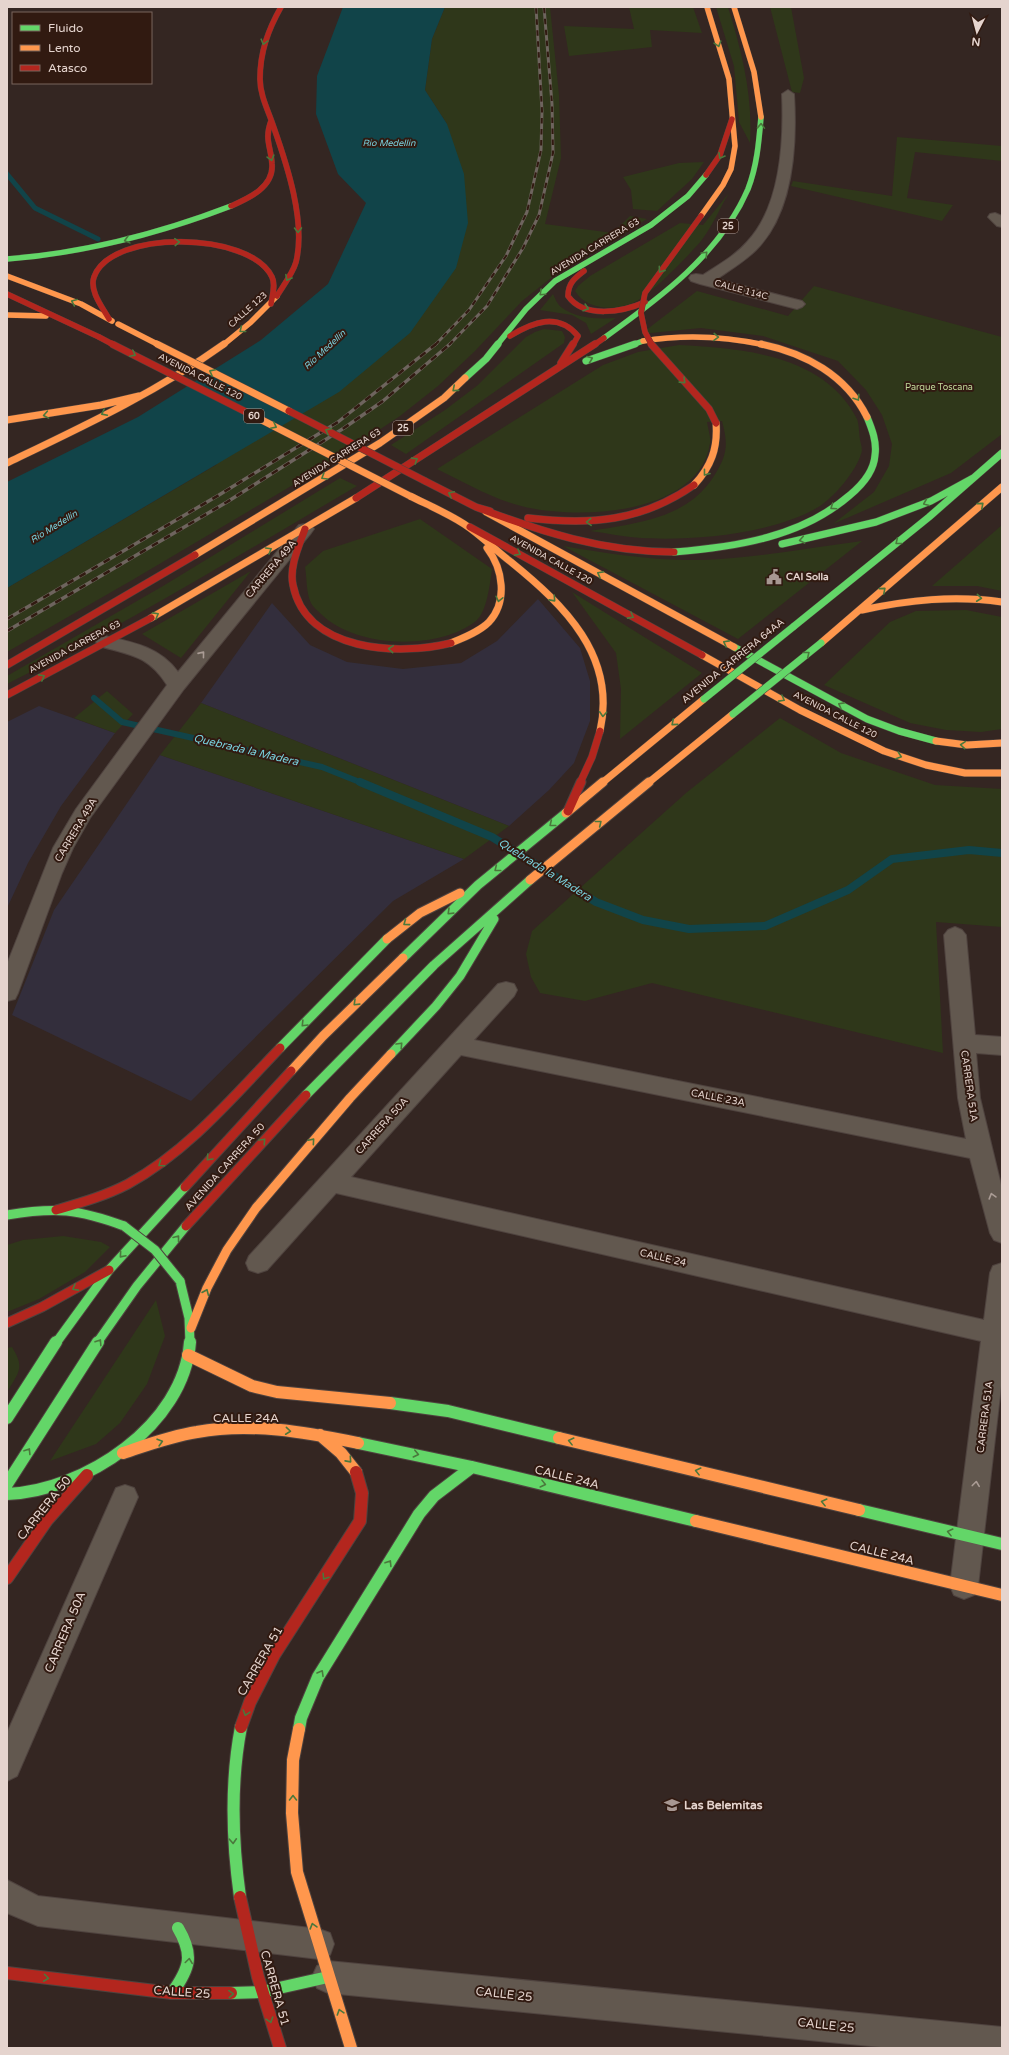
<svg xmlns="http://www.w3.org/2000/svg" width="1009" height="2055" viewBox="0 0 1009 2055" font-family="'Varela Round',sans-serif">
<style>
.industrial{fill:#332e3c}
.green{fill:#2f371a}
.water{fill:#114449}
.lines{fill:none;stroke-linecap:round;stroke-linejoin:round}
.stream-far2{stroke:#114449;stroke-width:5}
.stream-far1{stroke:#114449;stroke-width:6}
.stream{stroke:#114449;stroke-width:8}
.street-casing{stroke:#4f433f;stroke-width:2}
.fast-far3-casing{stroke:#4f433f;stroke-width:6}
.fast-far2-casing{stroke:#4f433f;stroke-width:8}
.fast-far1-casing{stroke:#4f433f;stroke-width:11}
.fast-casing{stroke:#4f433f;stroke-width:14}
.slow-far3-casing{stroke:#4f433f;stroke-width:6}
.slow-far2-casing{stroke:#4f433f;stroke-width:8}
.slow-far1-casing{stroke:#4f433f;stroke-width:11}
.slow-casing{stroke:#4f433f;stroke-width:14}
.jam-far3-casing{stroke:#4f433f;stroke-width:6}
.jam-far2-casing{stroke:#4f433f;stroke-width:8}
.jam-far1-casing{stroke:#4f433f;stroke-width:11}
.jam-casing{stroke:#4f433f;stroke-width:14}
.street{fill:#62584f;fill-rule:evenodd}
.fast-far3{stroke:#63d668;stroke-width:5.5}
.fast-far2{stroke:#63d668;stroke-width:7}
.fast-far1{stroke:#63d668;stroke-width:9}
.fast{stroke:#63d668;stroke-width:12}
.slow-far3{stroke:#ff974d;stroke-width:5.5}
.slow-far2{stroke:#ff974d;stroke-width:7}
.slow-far1{stroke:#ff974d;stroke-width:9}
.slow{stroke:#ff974d;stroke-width:12}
.jam-far3{stroke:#b3261e;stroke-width:5.5}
.jam-far2{stroke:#b3261e;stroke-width:7}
.jam-far1{stroke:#b3261e;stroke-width:9}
.jam{stroke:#b3261e;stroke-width:12}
.rail-far1-casing{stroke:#6e645e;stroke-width:3}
.rail-casing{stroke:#6e645e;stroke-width:3.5}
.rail-far1{stroke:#311a11;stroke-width:2;stroke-dasharray:5.5;stroke-linecap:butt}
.rail{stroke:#311a11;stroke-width:2.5;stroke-dasharray:7;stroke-linecap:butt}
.fast-bridge-far1-casing{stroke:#4f433f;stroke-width:8;stroke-linecap:butt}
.fast-bridge-casing{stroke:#4f433f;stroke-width:11;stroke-linecap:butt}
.slow-bridge-far1-casing{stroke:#4f433f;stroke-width:6;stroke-linecap:butt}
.slow-bridge-casing{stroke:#4f433f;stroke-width:8;stroke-linecap:butt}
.jam-bridge-far1-casing{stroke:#4f433f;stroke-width:6;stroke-linecap:butt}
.jam-bridge-casing{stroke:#4f433f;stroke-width:8;stroke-linecap:butt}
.fast-bridge-far1{stroke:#63d668;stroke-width:7}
.fast-bridge{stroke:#63d668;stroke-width:9}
.slow-bridge-far1{stroke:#ff974d;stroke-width:5.5}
.slow-bridge{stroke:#ff974d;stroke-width:7}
.jam-bridge-far1{stroke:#b3261e;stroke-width:5.5}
.jam-bridge{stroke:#b3261e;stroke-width:7}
.oneway{stroke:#4a783c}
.oneway2{stroke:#aa9c95}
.labels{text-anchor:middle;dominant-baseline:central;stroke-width:4;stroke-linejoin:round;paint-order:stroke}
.far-water-label{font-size:9px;font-style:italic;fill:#79d1dd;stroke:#311a11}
.shield{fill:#311a11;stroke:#af9c95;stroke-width:1}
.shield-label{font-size:9px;font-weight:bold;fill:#e5d4ce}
.far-street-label{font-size:9px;fill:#e5d4ce;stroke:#311a11}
.far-park-label{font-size:9px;fill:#c2d99b;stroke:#311a11}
.street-label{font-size:10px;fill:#e5d4ce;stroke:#311a11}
.poi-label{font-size:10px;font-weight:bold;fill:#e5d4ce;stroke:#311a11;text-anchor:start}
.water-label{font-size:11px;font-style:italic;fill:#79d1dd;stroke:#311a11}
.near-street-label{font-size:12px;fill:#e5d4ce;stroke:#311a11}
.near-poi-label{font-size:12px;font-weight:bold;fill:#e5d4ce;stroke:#311a11;text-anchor:start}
</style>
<rect width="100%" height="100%" fill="#342622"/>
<path class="industrial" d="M538,599L580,648L590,681V721L574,763L549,790L509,826L201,703L272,603L310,645L347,662L403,669L461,663L497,641Z
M39,706L115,733L61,806L28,863L7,908V722Z
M160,755L464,859L393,901L191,1101L12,1015L54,910Z"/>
<path class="green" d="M445,7H550L559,95L561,158L545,224L613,233L630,216L647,219L561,270L522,301L475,351L438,386L400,416L325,466L134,579L7,652V588L216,465L447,124L425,90L432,39Z
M629,7H693L702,33L650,30L652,47L569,56L564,26L634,29Z
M716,7H728C742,52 753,96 750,143L739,122L734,66Z
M770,7H791L804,78L800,93L792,92Z
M897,137L1002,146V161L915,152L907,198L953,205L942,221L791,186L793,181L892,196Z
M704,162L692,179L657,211L633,209L631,190L623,177L679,163Z
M729,193C720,208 712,227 701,241C687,257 651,295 633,303C613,311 587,310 575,291L578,286L590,276L680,223L703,225Z
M814,286L1002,337V434L951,473L833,524L874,492L889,466L892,444L882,415L866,390L838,361L763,336L701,328L641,334L697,291L788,316Z
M553,294C555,298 557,304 561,307C577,319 598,319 616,318L591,334L586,323L572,315L540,310Z
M544,329L562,331L565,337L564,343L406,454L391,445L445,410L478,385L526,337L535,332Z
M679,345C742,348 825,355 857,419C859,424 859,433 860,440C861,444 863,450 861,454C856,471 835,496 820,506C775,534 693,541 641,538C624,537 607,533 590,531C637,523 687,519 714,476C728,454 728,444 722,421L707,422C708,429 711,437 710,443C699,518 568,521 514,504C487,496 462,481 437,469L603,365L638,352Z
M340,478L357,486C241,554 127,624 7,684V676L163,586Z
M420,519L492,569C490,583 487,612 476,621C438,651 355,648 321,614C318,611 313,607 311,603C306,593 307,578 305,567L323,551Z
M1002,525V591L977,586H932Z
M862,541L738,639L563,546C609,554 655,561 702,560C755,558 809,548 862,541Z
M251,571L181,658L142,634Z
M572,592L702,673L620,739L621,689L616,653Z
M966,610L1002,617V729L981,732L946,730L910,723L824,685L890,622L916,611Z
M107,691L133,714L115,733L74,718Z
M201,703L509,826L464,859L160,755Z
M780,718L841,753L935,785L1002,789V927L936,922L943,1053L652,983L585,1001L540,993L531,977L526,954L532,931L686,793Z
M63,1236L101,1242L110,1247L85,1272L39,1299L7,1312V1245L23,1240Z
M156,1300L165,1336L147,1384L120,1423L96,1444L50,1461Z
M12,1347C25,1368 19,1372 7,1392V1348Z"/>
<path class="water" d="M343,7H445L432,39L425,90L447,124L464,174L468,223L456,268L410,333L339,392L7,588V482L138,417L261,340L328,284L366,203L338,174L316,114L317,76Z"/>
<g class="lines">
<path class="stream-far2" d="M7,174L35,208L98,239"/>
<path class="stream-far1" d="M94,698L122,722L322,767L362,783"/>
<path class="stream" d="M360,782L492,837L596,902L643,920L689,929L765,926L848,890L892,859L969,850L1002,853"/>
<defs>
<path id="street" d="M788,90L794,94C797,143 794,212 756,250C745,261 730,270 717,279L802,301L805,304L802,307L797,309L700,284L691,281L689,278L691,275L696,274L703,275C718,265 735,256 747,242C781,206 784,140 782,94Z
M995,213L1002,216V227L997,226L988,217L990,214Z
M305,524L311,525L314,529L311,533L184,689L90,818L73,848L62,873L18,993L15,999L7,1001V964L53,848L76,809L167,685C148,655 130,655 99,646L96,642L99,638L105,636C133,642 160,647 178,672L299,525Z
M955,927L962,930L966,935L975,1035L1002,1037V1055L976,1053L980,1098L1002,1189V1243L994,1240L990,1233L970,1158L461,1055L351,1177L984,1320L990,1273L993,1266L1002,1263V1378L978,1586L974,1595L964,1599L954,1595L950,1586L981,1341L336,1193L267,1270L258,1273L249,1270L246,1263L249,1256L498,984L506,982L514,984L517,990L514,996L474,1040L966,1139L958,1098L944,935L948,930Z
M125,1485L134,1488L138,1497L17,1776L7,1781V1733L116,1488Z
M7,1880L38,1896L319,1929L330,1933L334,1944L330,1955L319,1959L38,1926L7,1913Z
M328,1961L1002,2027V2048H891L328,1993L317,1988L312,1977L317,1966Z"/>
<path id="fast-far3" d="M7,259C85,253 158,234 231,206
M604,338C660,298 720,254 748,189C757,166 759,141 761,117
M497,345L526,309L555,281L651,225L688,196L706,175
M632,345L643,341"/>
<path id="fast-far2" d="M586,361L635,344
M465,378L486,359L498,344
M782,544L876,522L931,501L973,478
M674,552C736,547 802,537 850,495C862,485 874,471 875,455C877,442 872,429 867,417
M793,627L929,517L1002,453
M734,647L867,719L899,731L936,741"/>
<path id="fast-far1" d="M403,958L478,885L566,813
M280,1048L387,939
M391,1054L436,1006L460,976L494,919
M306,1095L434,965L530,880
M7,1215C56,1207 78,1209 124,1226
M180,1281L189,1318L190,1343
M56,1343L109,1270L185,1187
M97,1343L137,1286L186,1226"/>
<path id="fast" d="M390,1403L448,1411L559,1438
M7,1418L56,1342
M358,1443L472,1467L696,1521
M7,1484L98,1342
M7,1494C85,1491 184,1425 190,1342
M859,1510L1002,1544
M299,1729L301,1718L318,1677L419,1514L434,1496L472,1467
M240,1897C232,1840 230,1784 241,1727
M172,1993C190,1968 194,1955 178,1928
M231,1993L261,1992L328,1977"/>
<path id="slow-far3" d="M734,7L754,72L761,117
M701,216L723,185L731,169L735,146L729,79L707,7
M7,276L81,304L112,321
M7,315L46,316
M643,341C685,334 724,336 765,345
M223,345L251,322L277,296"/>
<path id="slow-far2" d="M761,344C805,353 846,375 867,417
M7,420L101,405L139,396
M7,463C82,427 157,392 224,344
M694,485C711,467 718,448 716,423
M410,496C428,505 447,513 464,524C481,535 495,550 511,562C564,605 617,656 600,731
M486,512L734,647
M195,555L380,443L444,398L465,378
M862,610C909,600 954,595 1002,602
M151,618L356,498
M451,643C463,638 479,632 489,622C508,601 503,569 487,548
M821,643L1002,487
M702,655L800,710L884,751L926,765L965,773H1002
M936,741L967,745L1002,743
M602,783L704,699
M648,783L733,714"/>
<path id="slow-far1" d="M566,813L603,782
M530,880L649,782
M387,939L420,913L460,893
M291,1071L323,1036L403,958
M191,1328L207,1288L227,1250L256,1208L350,1098L391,1054"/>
<path id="slow" d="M188,1355L252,1386L277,1392L390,1403
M320,1435L341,1453L356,1472
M559,1438L859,1510
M123,1453C147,1445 171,1436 197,1432C250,1422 305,1432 358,1443
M696,1521L1002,1595
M299,1729L293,1760L292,1813L297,1872L351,2048"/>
<path id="jam-far3" d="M706,175L720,155L732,119
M231,206C249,198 274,187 272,164C271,146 264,140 271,121
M584,271C575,278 568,283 568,296C584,319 623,312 645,302
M7,294L99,337
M277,296C283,286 293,273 296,262C306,222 287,165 274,128C269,112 260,96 260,79C260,52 268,30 281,7
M109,319C103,308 89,291 94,277C111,229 250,231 272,277C276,285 272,296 271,304
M510,336C533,322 558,312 578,336L573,345
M594,345L604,338"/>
<path id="jam-far2" d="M561,363L573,344
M425,481L476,507L490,511
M356,498L595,344
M476,507C541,532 604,552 674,552
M528,518C590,525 641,522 694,485
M470,527L702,655
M305,529C299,546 289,567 293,585C306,652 399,656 451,643
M7,665L195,555
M7,695L151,618
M580,783L592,757L600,731"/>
<path id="jam-far1" d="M568,811L581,782
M185,1187L291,1071
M56,1210C80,1203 105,1196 128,1184C188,1151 233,1097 280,1048
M186,1226L306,1095
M7,1323L42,1307L109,1270"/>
<path id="jam" d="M7,1578L47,1520L87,1475
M241,1727L250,1702L274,1655L360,1521L362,1493L356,1472
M240,1897L258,1977L280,2048
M7,1973L172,1993H231"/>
</defs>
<use href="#street" class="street-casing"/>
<use href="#fast-far3" class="fast-far3-casing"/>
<use href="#fast-far2" class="fast-far2-casing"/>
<use href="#fast-far1" class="fast-far1-casing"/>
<use href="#fast" class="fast-casing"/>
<use href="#slow-far3" class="slow-far3-casing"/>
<use href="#slow-far2" class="slow-far2-casing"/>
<use href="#slow-far1" class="slow-far1-casing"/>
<use href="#slow" class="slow-casing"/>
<use href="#jam-far3" class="jam-far3-casing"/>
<use href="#jam-far2" class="jam-far2-casing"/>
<use href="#jam-far1" class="jam-far1-casing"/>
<use href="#jam" class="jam-casing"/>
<use href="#street" class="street"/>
<use href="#fast-far3" class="fast-far3"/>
<use href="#fast-far2" class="fast-far2"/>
<use href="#fast-far1" class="fast-far1"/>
<use href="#fast" class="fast"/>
<use href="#slow-far3" class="slow-far3"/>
<use href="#slow-far2" class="slow-far2"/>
<use href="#slow-far1" class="slow-far1"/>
<use href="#slow" class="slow"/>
<use href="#jam-far3" class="jam-far3"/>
<use href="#jam-far2" class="jam-far2"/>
<use href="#jam-far1" class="jam-far1"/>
<use href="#jam" class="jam"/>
<defs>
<path id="rail-far1" d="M435,345L469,310L506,256L527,212L541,150L542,111L536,7
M449,345L487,306L523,248L539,215L553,153L552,104L544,7"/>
<path id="rail" d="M7,619L219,495L338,422L436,344
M7,631L227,502L344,428L383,401L450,344"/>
</defs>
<use href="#rail-far1" class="rail-far1-casing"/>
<use href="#rail" class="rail-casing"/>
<use href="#rail-far1" class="rail-far1"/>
<use href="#rail" class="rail"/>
<defs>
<path id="fast-bridge-far1" d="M704,699L793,627
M733,714L821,643"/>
<path id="fast-bridge" d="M124,1226L155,1250L180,1281"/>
<path id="slow-bridge-far1" d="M118,324L159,345"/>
<path id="slow-bridge" d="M157,344L289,411
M252,415L410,496"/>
<path id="jam-bridge-far1" d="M99,337L114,345
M652,345L645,332L641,313L645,293L701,216"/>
<path id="jam-bridge" d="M112,344L252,415
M651,344L709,409L716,423
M289,411L425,481"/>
</defs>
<use href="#fast-bridge-far1" class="fast-bridge-far1-casing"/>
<use href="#fast-bridge" class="fast-bridge-casing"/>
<use href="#slow-bridge-far1" class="slow-bridge-far1-casing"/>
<use href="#slow-bridge" class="slow-bridge-casing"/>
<use href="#jam-bridge-far1" class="jam-bridge-far1-casing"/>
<use href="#jam-bridge" class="jam-bridge-casing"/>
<use href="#fast-bridge-far1" class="fast-bridge-far1"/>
<use href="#fast-bridge" class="fast-bridge"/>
<use href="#slow-bridge-far1" class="slow-bridge-far1"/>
<use href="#slow-bridge" class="slow-bridge"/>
<use href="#jam-bridge-far1" class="jam-bridge-far1"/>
<use href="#jam-bridge" class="jam-bridge"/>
</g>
<defs><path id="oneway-chevron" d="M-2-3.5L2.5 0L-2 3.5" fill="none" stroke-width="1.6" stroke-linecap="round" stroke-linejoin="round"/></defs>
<g class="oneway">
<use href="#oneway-chevron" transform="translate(264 42) rotate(105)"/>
<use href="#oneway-chevron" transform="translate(718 44) rotate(73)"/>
<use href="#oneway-chevron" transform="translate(761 126) rotate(-88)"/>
<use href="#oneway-chevron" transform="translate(721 156) rotate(120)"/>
<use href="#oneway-chevron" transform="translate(271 158) rotate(74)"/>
<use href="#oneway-chevron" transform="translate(298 230) rotate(89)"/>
<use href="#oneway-chevron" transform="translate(127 240) rotate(165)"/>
<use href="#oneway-chevron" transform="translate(177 242) rotate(-3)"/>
<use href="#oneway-chevron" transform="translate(705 254) rotate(-47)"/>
<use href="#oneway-chevron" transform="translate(661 270) rotate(125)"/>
<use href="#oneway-chevron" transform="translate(288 278) rotate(119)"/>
<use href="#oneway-chevron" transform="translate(542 293) rotate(137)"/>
<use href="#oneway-chevron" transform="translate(74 302) rotate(-157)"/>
<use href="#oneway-chevron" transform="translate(586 308) rotate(17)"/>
<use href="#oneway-chevron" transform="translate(242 330) rotate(141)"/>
<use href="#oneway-chevron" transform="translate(716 337) rotate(2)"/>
<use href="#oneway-chevron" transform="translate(133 354) rotate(27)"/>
<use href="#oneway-chevron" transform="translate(590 359) rotate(-22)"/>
<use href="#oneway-chevron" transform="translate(212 372) rotate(-153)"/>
<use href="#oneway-chevron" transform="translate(683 381) rotate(44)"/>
<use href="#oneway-chevron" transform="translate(455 389) rotate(140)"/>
<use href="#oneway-chevron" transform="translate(857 398) rotate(57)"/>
<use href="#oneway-chevron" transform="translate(104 413) rotate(153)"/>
<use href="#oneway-chevron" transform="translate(46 415) rotate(170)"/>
<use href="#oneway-chevron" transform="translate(274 426) rotate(27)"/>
<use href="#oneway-chevron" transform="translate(328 431) rotate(-153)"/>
<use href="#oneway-chevron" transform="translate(415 460) rotate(-32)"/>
<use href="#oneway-chevron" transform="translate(706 473) rotate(128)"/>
<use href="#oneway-chevron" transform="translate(324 477) rotate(149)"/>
<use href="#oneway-chevron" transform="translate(451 494) rotate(-153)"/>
<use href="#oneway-chevron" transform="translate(926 503) rotate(157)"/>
<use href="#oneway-chevron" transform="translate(981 505) rotate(-41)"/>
<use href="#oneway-chevron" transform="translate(833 507) rotate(146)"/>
<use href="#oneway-chevron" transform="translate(589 522) rotate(178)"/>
<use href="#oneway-chevron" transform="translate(802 540) rotate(169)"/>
<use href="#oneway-chevron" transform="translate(898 542) rotate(141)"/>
<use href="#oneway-chevron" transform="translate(269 550) rotate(-30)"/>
<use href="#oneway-chevron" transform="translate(518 553) rotate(29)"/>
<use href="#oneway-chevron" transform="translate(600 574) rotate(-152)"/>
<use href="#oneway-chevron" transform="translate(883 590) rotate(-41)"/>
<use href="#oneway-chevron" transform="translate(979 598) rotate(6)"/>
<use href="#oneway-chevron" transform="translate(499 599) rotate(103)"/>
<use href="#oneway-chevron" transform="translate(553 599) rotate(48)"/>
<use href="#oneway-chevron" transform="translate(156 615) rotate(-29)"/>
<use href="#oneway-chevron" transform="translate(631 616) rotate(29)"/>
<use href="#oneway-chevron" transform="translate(726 643) rotate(-152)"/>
<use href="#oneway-chevron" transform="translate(391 649) rotate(-175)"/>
<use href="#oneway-chevron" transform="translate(807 654) rotate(-39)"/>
<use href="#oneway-chevron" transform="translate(42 677) rotate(-28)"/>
<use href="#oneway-chevron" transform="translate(782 699) rotate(29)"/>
<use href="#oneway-chevron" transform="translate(841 705) rotate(-152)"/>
<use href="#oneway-chevron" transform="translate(603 714) rotate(93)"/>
<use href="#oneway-chevron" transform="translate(674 723) rotate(140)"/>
<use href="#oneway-chevron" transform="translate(963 745) rotate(-175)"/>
<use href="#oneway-chevron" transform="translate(899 756) rotate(19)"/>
<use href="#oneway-chevron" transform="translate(599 823) rotate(-39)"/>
<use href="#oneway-chevron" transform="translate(552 824) rotate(141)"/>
<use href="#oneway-chevron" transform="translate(497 869) rotate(141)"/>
<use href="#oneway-chevron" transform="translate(450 912) rotate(136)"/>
<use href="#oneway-chevron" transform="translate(406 923) rotate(144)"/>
<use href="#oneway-chevron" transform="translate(356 1003) rotate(136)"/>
<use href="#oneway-chevron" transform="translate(304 1024) rotate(134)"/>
<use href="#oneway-chevron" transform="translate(400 1045) rotate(-47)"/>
<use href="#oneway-chevron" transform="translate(263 1141) rotate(-47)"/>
<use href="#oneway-chevron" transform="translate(312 1141) rotate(-49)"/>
<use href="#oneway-chevron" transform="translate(209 1158) rotate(133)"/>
<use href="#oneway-chevron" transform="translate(161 1164) rotate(145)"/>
<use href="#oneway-chevron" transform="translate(177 1238) rotate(-52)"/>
<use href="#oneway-chevron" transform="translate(122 1255) rotate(131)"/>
<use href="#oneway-chevron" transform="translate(75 1288) rotate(151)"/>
<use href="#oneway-chevron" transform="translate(206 1292) rotate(-67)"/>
<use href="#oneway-chevron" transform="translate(99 1342) rotate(-57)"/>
<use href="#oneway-chevron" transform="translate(288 1431) rotate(6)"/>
<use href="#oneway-chevron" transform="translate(571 1441) rotate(-166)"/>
<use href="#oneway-chevron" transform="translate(160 1442) rotate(-16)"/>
<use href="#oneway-chevron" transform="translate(28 1451) rotate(-58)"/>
<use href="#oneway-chevron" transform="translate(416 1454) rotate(13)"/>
<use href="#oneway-chevron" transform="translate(349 1460) rotate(48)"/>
<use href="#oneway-chevron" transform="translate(698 1471) rotate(-166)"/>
<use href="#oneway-chevron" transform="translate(543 1484) rotate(14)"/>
<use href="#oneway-chevron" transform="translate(824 1502) rotate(-166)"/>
<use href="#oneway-chevron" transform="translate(950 1532) rotate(-166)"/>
<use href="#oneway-chevron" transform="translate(389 1563) rotate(-58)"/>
<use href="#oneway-chevron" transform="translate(325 1577) rotate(123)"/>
<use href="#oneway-chevron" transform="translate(321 1673) rotate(-60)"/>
<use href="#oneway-chevron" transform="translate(246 1713) rotate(107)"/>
<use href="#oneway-chevron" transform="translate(293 1798) rotate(-90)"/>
<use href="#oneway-chevron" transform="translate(233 1841) rotate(87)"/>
<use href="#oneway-chevron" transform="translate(313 1926) rotate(-106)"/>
<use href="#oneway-chevron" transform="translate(189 1961) rotate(-82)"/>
<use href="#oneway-chevron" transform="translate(46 1978) rotate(7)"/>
<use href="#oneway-chevron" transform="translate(231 1994) rotate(-3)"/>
<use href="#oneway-chevron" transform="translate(340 2012) rotate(-108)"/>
<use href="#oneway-chevron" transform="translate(270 2020) rotate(72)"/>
</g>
<g class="oneway2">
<use href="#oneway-chevron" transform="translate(202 654) rotate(-51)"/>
<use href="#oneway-chevron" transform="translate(992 1196) rotate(-106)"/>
<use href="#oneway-chevron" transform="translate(976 1484) rotate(-83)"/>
</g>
<defs>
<symbol id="civic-bare" viewBox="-9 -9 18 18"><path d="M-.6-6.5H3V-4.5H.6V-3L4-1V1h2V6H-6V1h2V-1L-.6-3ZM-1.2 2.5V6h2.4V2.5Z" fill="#a79792" stroke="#311a11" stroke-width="2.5" paint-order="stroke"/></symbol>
<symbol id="school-bare" viewBox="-9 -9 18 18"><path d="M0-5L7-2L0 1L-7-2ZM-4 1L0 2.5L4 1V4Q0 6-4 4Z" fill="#a79792" stroke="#311a11" stroke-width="2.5" paint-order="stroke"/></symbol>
</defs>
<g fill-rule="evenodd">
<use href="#civic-bare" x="763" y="566" width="22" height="22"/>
<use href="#school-bare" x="661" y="1794" width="22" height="22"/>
</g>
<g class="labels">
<g class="far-water-label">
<text x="389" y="143">Rio Medellin</text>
<text transform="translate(325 350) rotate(-43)">Río Medellín</text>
<text transform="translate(54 527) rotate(-32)">Río Medellín</text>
</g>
<g class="shield">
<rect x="718" y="219" width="20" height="14" rx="3"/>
<rect x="244" y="409" width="20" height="14" rx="3"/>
<rect x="393" y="421" width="20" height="14" rx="3"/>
</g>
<g class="shield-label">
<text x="728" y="226">25</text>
<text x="254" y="416">60</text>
<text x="403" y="428">25</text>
</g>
<g class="far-street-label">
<text transform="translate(595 247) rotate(-31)">AVENIDA CARRERA 63</text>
<text transform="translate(741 290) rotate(15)">CALLE 114C</text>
<text transform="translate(248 310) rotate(-42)">CALLE 123</text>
<text transform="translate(200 377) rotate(27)">AVENIDA CALLE 120</text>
<text transform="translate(337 458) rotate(-32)">AVENIDA CARRERA 63</text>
<text transform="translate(551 560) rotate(29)">AVENIDA CALLE 120</text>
<text transform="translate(75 647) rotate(-28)">AVENIDA CARRERA 63</text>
<text transform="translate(835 715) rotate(27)">AVENIDA CALLE 120</text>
</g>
<g class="far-park-label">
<text x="939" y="387">Parque Toscana</text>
</g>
<g class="street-label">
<text transform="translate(271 569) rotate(-50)">CARRERA 49A</text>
<text transform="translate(733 661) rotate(-39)">AVENIDA CARRERA 64AA</text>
<text transform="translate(76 830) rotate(-59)">CARRERA 49A</text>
<text transform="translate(969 1086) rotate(82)">CARRERA 51A</text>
<text transform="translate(718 1098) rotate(11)">CALLE 23A</text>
<text transform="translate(382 1126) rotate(-48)">CARRERA 50A</text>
<text transform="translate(225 1167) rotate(-48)">AVENIDA CARRERA 50</text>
<text transform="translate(663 1258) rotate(13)">CALLE 24</text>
<text transform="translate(985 1417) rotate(-83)">CARRERA 51A</text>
</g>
<g class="poi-label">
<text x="786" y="577">CAI Solla</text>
</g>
<g class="water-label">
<text transform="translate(246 750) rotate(13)">Quebrada la Madera</text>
<text transform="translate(545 870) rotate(32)">Quebrada la Madera</text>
</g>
<g class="near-street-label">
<text x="246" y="1418">CALLE 24A</text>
<text transform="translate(567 1477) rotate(14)">CALLE 24A</text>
<text transform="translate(44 1508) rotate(-51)">CARRERA 50</text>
<text transform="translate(882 1553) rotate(14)">CALLE 24A</text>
<text transform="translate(65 1632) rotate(-67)">CARRERA 50A</text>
<text transform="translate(260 1661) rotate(-60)">CARRERA 51</text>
<text transform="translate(275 1988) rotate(74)">CARRERA 51</text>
<text transform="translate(182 1992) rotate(4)">CALLE 25</text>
<text transform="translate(504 1994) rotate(6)">CALLE 25</text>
<text transform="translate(826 2025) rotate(6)">CALLE 25</text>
</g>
<g class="near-poi-label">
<text x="684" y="1805">Las Belemitas</text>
</g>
</g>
<rect width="1009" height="2055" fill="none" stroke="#e5d4ce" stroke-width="16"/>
<rect x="12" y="12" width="140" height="72" fill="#311a11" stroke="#79645d"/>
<rect x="20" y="25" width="20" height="6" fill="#63d668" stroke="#79645d"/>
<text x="48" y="32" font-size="12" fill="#e5d4ce">Fluido</text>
<rect x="20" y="45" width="20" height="6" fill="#ff974d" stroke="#79645d"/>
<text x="48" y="52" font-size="12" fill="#e5d4ce">Lento</text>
<rect x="20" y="65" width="20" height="6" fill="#b3261e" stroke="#79645d"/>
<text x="48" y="72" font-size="12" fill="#e5d4ce">Atasco</text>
<g transform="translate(977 32) rotate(186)" stroke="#311a11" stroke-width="3" paint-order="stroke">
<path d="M0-3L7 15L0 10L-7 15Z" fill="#e5d4ce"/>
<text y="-6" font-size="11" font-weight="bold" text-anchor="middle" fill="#e5d4ce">N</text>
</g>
</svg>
